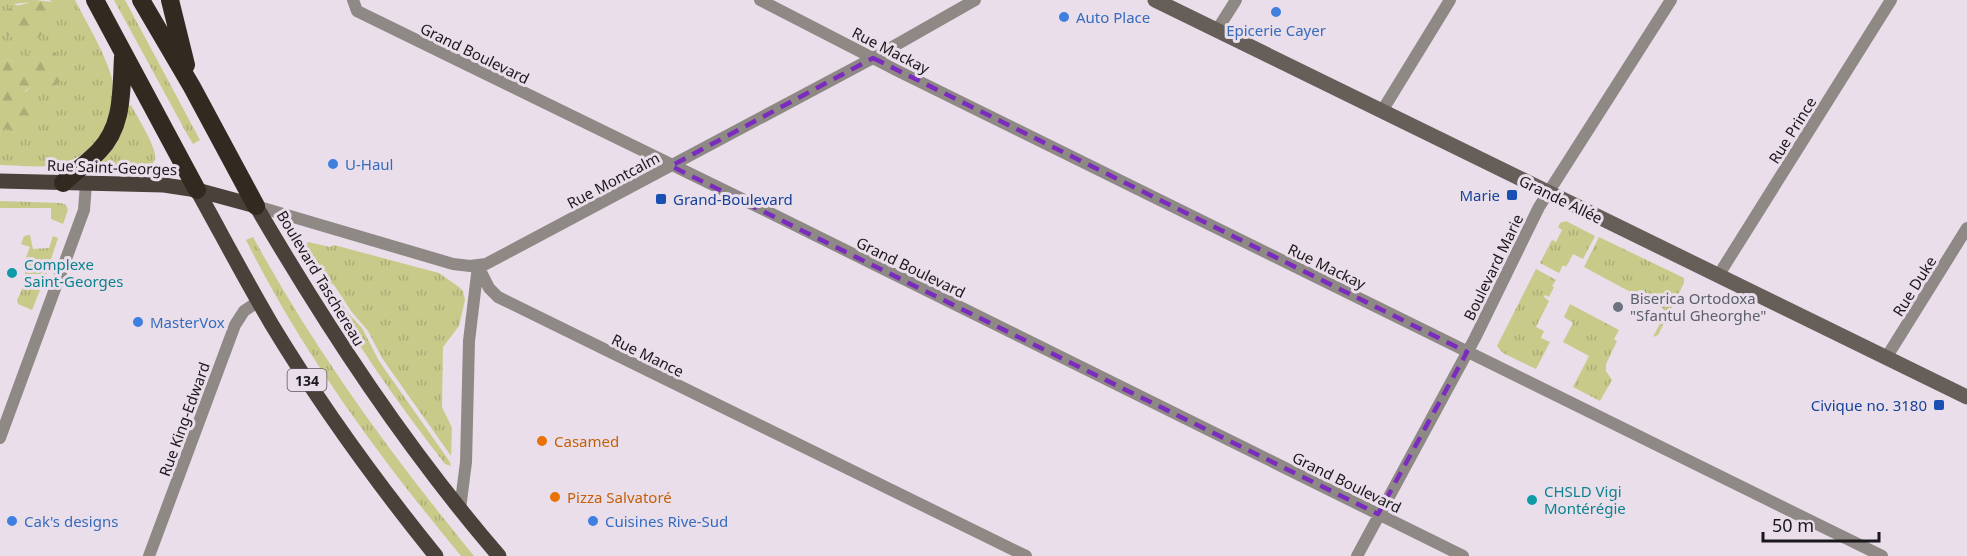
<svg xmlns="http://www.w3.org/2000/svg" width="1967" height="556" viewBox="0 0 1967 556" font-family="'Noto Sans',sans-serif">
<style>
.grass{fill:url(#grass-tufts)}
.forest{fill:url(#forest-firs)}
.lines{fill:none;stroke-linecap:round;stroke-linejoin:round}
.street{stroke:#8e8985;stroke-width:12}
.secondary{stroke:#665f59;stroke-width:15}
.primary{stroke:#4a423a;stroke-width:15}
.highway{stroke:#322a21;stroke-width:18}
.marked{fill:none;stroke:#7b2cbf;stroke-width:4.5;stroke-dasharray:12 8;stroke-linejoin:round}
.shop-dot{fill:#3f7fe0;stroke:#e9deea;stroke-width:2}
.transit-dot{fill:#1a4fb4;stroke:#e9deea;stroke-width:2}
.culture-dot{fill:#0f9aa8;stroke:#e9deea;stroke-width:2}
.worship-dot{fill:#6b7280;stroke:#e9deea;stroke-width:2}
.food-dot{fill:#e8710a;stroke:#e9deea;stroke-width:2}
.labels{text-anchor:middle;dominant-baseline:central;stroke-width:6;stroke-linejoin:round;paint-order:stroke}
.shield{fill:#e9deea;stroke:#59535a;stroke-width:1.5}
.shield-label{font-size:14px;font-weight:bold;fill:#1b181c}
.shop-label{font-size:15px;fill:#366cbe;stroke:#e9deea;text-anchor:start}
.street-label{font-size:15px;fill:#1b181c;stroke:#e9deea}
.transit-label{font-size:15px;fill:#164399;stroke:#e9deea;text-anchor:end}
.culture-label{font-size:15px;fill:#0d838f;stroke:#e9deea;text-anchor:start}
.worship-label{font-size:15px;fill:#5b616d;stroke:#e9deea;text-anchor:start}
.food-label{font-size:15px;fill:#c56008;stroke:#e9deea;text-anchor:start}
</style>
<defs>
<pattern id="grass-tufts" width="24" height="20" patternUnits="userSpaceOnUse" patternTransform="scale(1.5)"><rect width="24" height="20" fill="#c8ca8a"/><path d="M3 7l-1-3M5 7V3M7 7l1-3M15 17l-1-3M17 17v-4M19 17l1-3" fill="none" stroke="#abad76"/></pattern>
<pattern id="forest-firs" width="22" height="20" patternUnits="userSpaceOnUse" patternTransform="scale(1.5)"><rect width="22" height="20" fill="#c8ca8a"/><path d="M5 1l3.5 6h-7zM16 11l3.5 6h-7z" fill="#abad76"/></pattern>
</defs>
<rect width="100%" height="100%" fill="#e9deea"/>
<path class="grass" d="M0,0H35L32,2L14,4L46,17L53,2L49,0H75C87,24 103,49 111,75C122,113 98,155 60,164C41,169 19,165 0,165V132C16,122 15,98 31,87L19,62L6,59L0,62Z
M114,0H125L200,140L193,144L187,134Z
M131,105C136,115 158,149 155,159C153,165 149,167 144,168L94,167L126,106Z
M0,201L61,203L66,205L68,210L63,224L51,219V208H0Z
M1566,221L1595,236L1583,259L1573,254L1566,267L1563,265L1559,273L1540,263L1552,240L1556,242L1562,230L1558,227L1560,223Z
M30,235L33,249L49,248L53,236L58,238L46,274H25V269L22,268L30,247L21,244L24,236Z
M253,237C315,351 392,456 474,556H461C380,458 303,354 246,240Z
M1599,237L1684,278V283L1658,335L1653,337L1663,318L1660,316L1664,309L1649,301L1652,296L1639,290L1636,295L1584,267Z
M308,242L330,247L334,245L439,273L459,287L463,291L465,300L459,326L443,347L442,407L452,428L451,456L382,358L368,331L351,311L334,285L325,279L327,277L314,256L310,258L304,249Z
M1536,269L1556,280L1552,286L1554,287L1549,297L1545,295L1544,297L1549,301L1536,327L1544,331L1541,338L1550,342L1536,369L1503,353L1497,346Z
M318,279L332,288L348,313L362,328L379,361L450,462L451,466L445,464C399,405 356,343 318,279Z
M25,283L40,290L32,310L18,304L17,300Z
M1570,304L1619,330L1614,339L1617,341L1606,364V371L1612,380L1600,401L1573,387L1589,356L1563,342L1573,323L1564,317Z"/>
<path class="forest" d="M35,0L53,2L56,12L46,17L44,33L28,45L4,33C0,0 14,10 35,0Z
M55,52L60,60L65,79L46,91L31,87L25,91L35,120L14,134L7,128L0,132V62L6,59L19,62L29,53Z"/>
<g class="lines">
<path class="street" d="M353,0L357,11L740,198L1463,556
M760,0L898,71L1882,556
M1217,30L1236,0
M1382,111L1450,0
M256,206L453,264L470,266L486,264L873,58L975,0
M478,266L489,288L498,297L1026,556
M1718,276L1891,0
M1886,358L1967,228
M0,438L84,210L86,184
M460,509L466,462L469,341L478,266
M149,556L235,325L244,311L259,301
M1357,556L1475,338L1539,207L1671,0"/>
<path class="secondary" d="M1155,0L1967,397"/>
<path class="primary" d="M0,181L164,185L197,190L256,206C328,329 406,448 499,556
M197,190C222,235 246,281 272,325C321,406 377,483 436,556"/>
<path class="highway" d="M95,0L197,190
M141,0L192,87L256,206
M170,0L186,65
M63,183C75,172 88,162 99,151C124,125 121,90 123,57"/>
</g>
<path class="marked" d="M873,58L1467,352L1378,514L671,166Z"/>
<g class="shop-dot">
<circle cx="1276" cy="12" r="6"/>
<circle cx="1064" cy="17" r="6"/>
<circle cx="333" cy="164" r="6"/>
<circle cx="138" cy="322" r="6"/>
<circle cx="12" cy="521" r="6"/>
<circle cx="593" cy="521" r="6"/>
</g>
<g class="transit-dot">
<rect x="1506" y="189" width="12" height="12" rx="3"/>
<rect x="655" y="193" width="12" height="12" rx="3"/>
<rect x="1933" y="399" width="12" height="12" rx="3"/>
</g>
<g class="culture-dot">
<circle cx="12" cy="273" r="6"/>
<circle cx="1532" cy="500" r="6"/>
</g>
<circle class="worship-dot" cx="1618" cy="307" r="6"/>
<g class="food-dot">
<circle cx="542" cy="441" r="6"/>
<circle cx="555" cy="497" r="6"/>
</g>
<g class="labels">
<rect class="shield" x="287.5" y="369" width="39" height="22" rx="4.5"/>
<g class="shield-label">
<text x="307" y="380">134</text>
</g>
<g class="shop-label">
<text x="1076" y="17">Auto Place</text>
<text x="1276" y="30" text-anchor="middle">Epicerie Cayer</text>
<text x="345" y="164">U-Haul</text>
<text x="150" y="322">MasterVox</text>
<text x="24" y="521">Cak's designs</text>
<text x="605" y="521">Cuisines Rive-Sud</text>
</g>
<g class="street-label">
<text transform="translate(891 50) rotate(27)">Rue Mackay</text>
<text transform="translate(475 53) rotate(26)">Grand Boulevard</text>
<text transform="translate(1792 130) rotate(-58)">Rue Prince</text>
<text transform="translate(112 167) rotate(2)">Rue Saint-Georges</text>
<text transform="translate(613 180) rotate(-28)">Rue Montcalm</text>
<text transform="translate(1561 199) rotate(26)">Grande Allée</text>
<text transform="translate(1327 266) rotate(26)">Rue Mackay</text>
<text transform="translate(911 267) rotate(26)">Grand Boulevard</text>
<text transform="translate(1493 267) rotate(-64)">Boulevard Marie</text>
<text transform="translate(321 278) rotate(59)">Boulevard Taschereau</text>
<text transform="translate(1914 286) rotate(-58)">Rue Duke</text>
<text transform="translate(648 355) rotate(26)">Rue Mance</text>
<text transform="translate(184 419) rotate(-70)">Rue King-Edward</text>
<text transform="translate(1347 482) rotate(26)">Grand Boulevard</text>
</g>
<g class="transit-label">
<text x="1500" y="195">Marie</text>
<text x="673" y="199" text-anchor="start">Grand-Boulevard</text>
<text x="1927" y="405">Civique no. 3180</text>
</g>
<g class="culture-label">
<text x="24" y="264">Complexe<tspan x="24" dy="17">Saint-Georges</tspan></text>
<text x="1544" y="491">CHSLD Vigi<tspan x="1544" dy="17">Montérégie</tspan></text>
</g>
<g class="worship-label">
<text x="1630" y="298">Biserica Ortodoxa<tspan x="1630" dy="17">"Sfantul Gheorghe"</tspan></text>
</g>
<g class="food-label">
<text x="554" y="441">Casamed</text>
<text x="567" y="497">Pizza Salvatoré</text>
</g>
</g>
<path d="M1763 532v9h116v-9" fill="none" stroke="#1b181c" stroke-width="3"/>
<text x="1772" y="532" font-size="18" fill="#1b181c" stroke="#e9deea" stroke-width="4.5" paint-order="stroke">50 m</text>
</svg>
